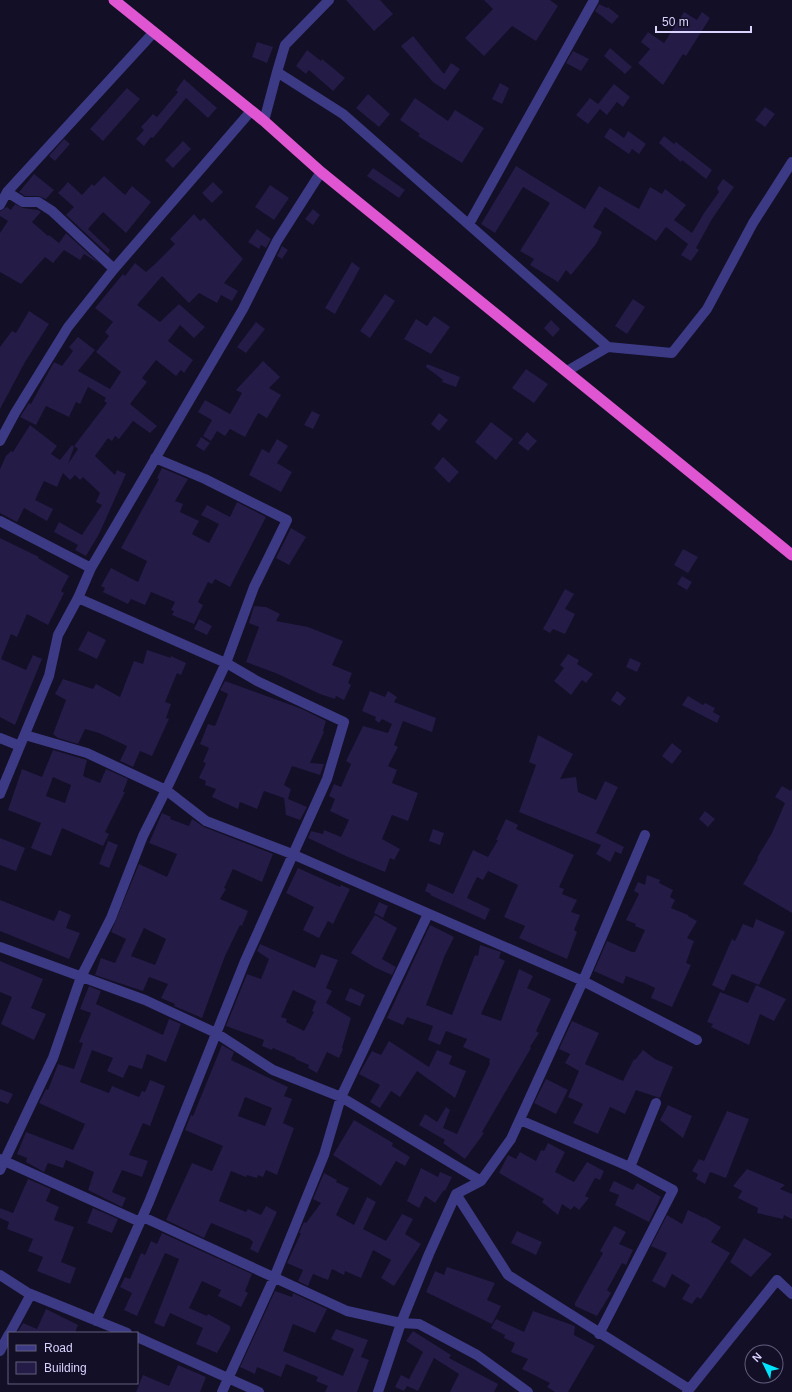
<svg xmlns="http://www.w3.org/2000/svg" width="792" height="1392" viewBox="0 0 792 1392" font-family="Helvetica,sans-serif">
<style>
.building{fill:#241b47;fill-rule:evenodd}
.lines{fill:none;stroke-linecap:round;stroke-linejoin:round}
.minor{stroke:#3d3a85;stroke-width:10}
.trunk{stroke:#e055d1;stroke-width:11}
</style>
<rect width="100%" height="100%" fill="#130f26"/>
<path class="building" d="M346,0H380L393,14L374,31Z
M484,0H550L558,6L536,41L512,26L484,56L465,38L493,9Z
M599,4L607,8L608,7L619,16L612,24L595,11Z
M684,12L697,20L702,12L710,18L686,56L683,54L663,85L638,63L650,49L641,42L648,32L664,43Z
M413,36L444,74L451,63L460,69L445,90L433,82L401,46Z
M257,42L273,47L267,63L252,57Z
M610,48L632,67L625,74L604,56Z
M307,50L321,61L322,59L345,78L333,91L309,70L306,74L296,66Z
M573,51L589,59L581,71L566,63Z
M184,79L217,108L208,118L186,98L153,138L151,137L144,146L136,139L144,130L141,127L153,114L157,117L178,92L176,90Z
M500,83L509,88L502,104L492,99Z
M614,84L630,97L623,107L617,102L607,115L600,109L588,124L576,115L590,98L598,104Z
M127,88L140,99L103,141L90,129Z
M368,94L390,114L379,127L356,108Z
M415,98L448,121L455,110L484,128L462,163L418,136L420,134L400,120Z
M765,107L775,114L765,127L755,120Z
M610,128L624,138L628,131L646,144L639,154L632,149L629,154L604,137Z
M664,136L674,144L676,142L712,170L706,179L682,160L681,162L659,143Z
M64,139L70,144L55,161L49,156Z
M183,141L191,149L173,168L165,160Z
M516,166L585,209L599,186L639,209L650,187L662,194L665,189L686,205L674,220L692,233L704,213L719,192L717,188L723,179L734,187L712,219L696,248L699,250L691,261L681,255L688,244L666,227L656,241L605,207L593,227L602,232L596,244L571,275L566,270L558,282L530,265L534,259L520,251L550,203L523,187L495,233L481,224Z
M373,168L405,190L399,198L367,176Z
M34,174L54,190L46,199L38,196H25L19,192Z
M104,176L125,195L132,186L151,202L126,233L103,212L88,229L110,250L108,254L66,215L74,207L58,193L68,182L82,195L92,184L94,186Z
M213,182L223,192L212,203L202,193Z
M270,185L289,198L274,220L255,207Z
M15,204L23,208L38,210L41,212L32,222L48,236L49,235L59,243L66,233L100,264L84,254L80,260L64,250L53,263L45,257L21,284L0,272V233L8,221L0,216V211L7,207L11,210Z
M313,209L320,215L313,225L305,219Z
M194,214L200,221L204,218L243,259L224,283L238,291L232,301L221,295L217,303L199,293L189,303L162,276L137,305L160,322L179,304L205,327L194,338L180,325L168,341L193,360L184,373L181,370L176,376L156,360L142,378L147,382L130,404L157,426L150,433L133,421L119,439L115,436L112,441L108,438L95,456L115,475L117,470L126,474L99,534L86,556L75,550L78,545L54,532L59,522L82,535L102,505L96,502L100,493L83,477L80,480L75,475L70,480L63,473L57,487L44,481L35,500L53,509L47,521L24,508L17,522L0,513V469L6,456L11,451L13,452L30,425L57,446L51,454L60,460L72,445L74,447L68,464L78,449L74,446L107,403L104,401L106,398L88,387L80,404L76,402L69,417L46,406L36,425L20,417L29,403L31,404L54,362L62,366L73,351L69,347L78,337L95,350L78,371L110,389L121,372L96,352L109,336L105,332L113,322L95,308L123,274L125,276L135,263L146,272L155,264L175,244L170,239Z
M257,229L271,239L266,248L261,245L259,249L248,242Z
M282,246L288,250L282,259L277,256Z
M352,262L360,268L335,314L325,308Z
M385,294L395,301L370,338L360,331Z
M633,299L645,307L627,334L615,326Z
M29,311L49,324L25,362L0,409V347L12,331L16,333Z
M434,316L450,327L431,354L404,339L416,319L427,326Z
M551,320L560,329L553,337L544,328Z
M256,322L265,329L246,353L237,347Z
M263,361L280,377L269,388L281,395L267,418L258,413L245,437L230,429L225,436L217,431L211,441L203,436L212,420L198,412L205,400L230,414L242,393L236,390Z
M427,364L460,377L456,387L442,382L443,380L426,367Z
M526,369L548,384L534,403L512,388Z
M312,411L320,415L313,429L304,425Z
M439,413L448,420L439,431L431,424Z
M491,422L513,439L496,460L475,442Z
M527,432L537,441L528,451L518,443Z
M201,437L210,443L204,451L196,446Z
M277,439L288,446L277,463L292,472L281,492L249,475L262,449L269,453Z
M443,457L459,472L449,483L434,468Z
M162,468L188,479L175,501L183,504L180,512L199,521L192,534L209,543L219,524L201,515L207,505L230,517L237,502L266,517L230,587L215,579L212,584L208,582L198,602L203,605L194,624L172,615L174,611L171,610L175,602L151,592L145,605L131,599L128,604L103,592L105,588L101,586L111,568L138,582L147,561L121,548L159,479L157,478Z
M291,528L306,537L289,565L276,558Z
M0,538L39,557L38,558L69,576L61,591L64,593L48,625L27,614L17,637L11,634L1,659L26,670L33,655L42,659L15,725L0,717Z
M683,549L698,557L688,573L674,565Z
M682,576L692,582L687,590L677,584Z
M565,589L574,594L565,609L575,614L565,634L553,629L550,633L543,629Z
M254,606L266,607L280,614L276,621L308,627L343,641L332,665L352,673L348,683L351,685L344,700L336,696L335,699L320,694L278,674L246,662L259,627L249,623Z
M199,619L212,626L207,635L194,629Z
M88,631L106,640L97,659L78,650Z
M147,650L171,658V656L186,663L181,675L177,673L165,702L171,704L166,718L169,719L152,756L140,751L133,767L120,761L127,746L99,733L85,729L78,744L58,738L53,734L66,700L55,694L63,679L93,689L96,684L120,697L134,661L143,664Z
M568,654L579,660L577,664L593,674L586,683L582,680L571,695L554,681L564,668L560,665Z
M630,658L641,663L637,672L626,667Z
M225,681L302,709L326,721L323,731L324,732L310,763L324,764L320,775L292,766L284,785L291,789L288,799L307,807L300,820L286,815L284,798L264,791L257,809L240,802L238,809L212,797L216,789L205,785L206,781L199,778L206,763L203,762L209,748L200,744L208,724L215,726L228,694L220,690Z
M370,691L385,697L388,691L397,697L394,702L436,718L432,732L403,721L394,745L398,747L388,766L397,770L392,783L418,793L408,821L392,815L382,839L400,849L394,860L390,858L385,872L348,857L308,838L311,831L323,834L324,830L341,837L349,820L330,811L335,799L329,796L334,784L341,787L351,764L346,761L363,726L388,733L392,724L382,719L379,723L375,720L376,717L362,711Z
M617,691L626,698L620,706L611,700Z
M688,696L703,705L705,703L715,708L713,712L720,716L717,723L682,705Z
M538,735L573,754L560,779L576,777L578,792L596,800L605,781L618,787L596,833L624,847L621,854L614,851L615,852L610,862L596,854L601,845L519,812L536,765L529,762Z
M672,743L682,751L672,764L662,756Z
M53,750L87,760L83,776L100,783L106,769L128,779L123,792H125L105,832L109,834L103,846L62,828L51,856L31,848L41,823L8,810L22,769L42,777ZM53,777L71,785L65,803L46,796Z
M782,786L791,791L792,788V913L743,884L758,859L757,858L772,833L785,803L775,797Z
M705,811L715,819L708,827L699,819Z
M162,813L171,817L170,819L189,826L192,819L204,827L273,854L262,882L233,869L224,888L226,889L220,899L248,911L242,926L240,925L225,956L202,1018L174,1006L175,1004L161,998L168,984L149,977L143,991L95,975L101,958L115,963L126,939L111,932L139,864L167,877L177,854L149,843ZM144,928L166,939L155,965L131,956Z
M506,819L518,825L516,829L574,855L559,887L564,889L562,894L577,900L571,912L580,915L574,930L577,932L567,959L519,938L525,926L504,917L518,885L488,871L483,880L477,877L467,898L490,909L485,920L430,895L431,894L425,891L428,883L453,894L473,850L488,857L498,840H496Z
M433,829L444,833L440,845L429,841Z
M0,838L25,848L16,871L0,865Z
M108,841L118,845L109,868L99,864Z
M298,868L340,887L341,885L350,889L333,924L328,921L319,938L303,930L314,907L286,893Z
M647,875L660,880L659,883L673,890L670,897L675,900L671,908L688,915V916L697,921L687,938L694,941L686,963L691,965L672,1007L651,998L655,988L647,984L626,976L623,984L594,971L607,941L632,952H635L645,930L635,926L636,924L626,920L639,894L634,891L638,882L645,885Z
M0,900L54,921L59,910L71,915L66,928L80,933L69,959L0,931Z
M379,902L388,906L383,918L374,913Z
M375,915L397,928L382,959L396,967L392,975L374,967L351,953Z
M756,919L785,932L759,985L732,974L724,991L712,985L732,939L735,941L743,924L753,928Z
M430,925L454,937L445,955L426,1005L452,1015L475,955L478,956L480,945L501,952L499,958L505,961L481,1014L501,1021L519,969L533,976L527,988L551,999L536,1031L539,1033L530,1047L531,1048L482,1132L484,1133L465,1159L443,1143L445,1140L419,1125L425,1114L437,1122L446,1107L450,1110L443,1128L457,1134L490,1063L489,1062L490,1059L463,1047L467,1039L446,1031L440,1045L428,1040L433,1026L407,1017L403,1025L387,1018Z
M260,944L315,968L321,954L338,960L326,988L332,991L326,1003L351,1018L342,1048L343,1049L339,1058L327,1052L317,1073L308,1068L309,1065L295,1059L296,1058L273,1048L272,1050L262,1046L264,1040L226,1026L247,974L261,979L269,959L257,951ZM293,990L316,1001L312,1011L314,1012L304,1031L286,1022L287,1019L281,1017Z
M0,961L43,979L31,1008L46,1014L34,1040L1,1024L12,997L0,992Z
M756,985L786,999L774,1021L760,1014L749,1045L711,1027L713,1024L707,1022L720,992L748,1003Z
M89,986L101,991L96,1004L163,1035L169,1019L181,1024L166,1062L147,1054L142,1069L129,1065L123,1078L107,1071L113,1058L92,1050L80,1082L109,1093L112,1086L139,1097L142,1091L145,1092L150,1080L165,1086L150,1126L143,1123L129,1155L148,1161L142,1177L122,1170L112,1192L126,1198L122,1207L88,1190L94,1172L66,1160L63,1168L48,1163L44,1172L26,1162L27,1158L17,1154L26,1132L73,1150L85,1124L39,1103L46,1089L48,1090L58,1064L74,1069L83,1043L79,1042L91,1013L80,1009Z
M350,988L365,995L360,1006L345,1000Z
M572,1021L599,1033L585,1064L623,1081L634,1059L635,1060L643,1050L655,1059L673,1067L660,1098L636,1090L625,1114L610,1107L598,1134L573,1123L583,1104L568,1097L579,1071L565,1063L570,1054L559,1049Z
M389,1041L429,1067L437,1050L452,1056L449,1064L466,1071L455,1098L417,1071L400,1097L391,1091L380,1108L370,1102L380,1085L359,1074L372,1051L381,1055Z
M222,1045L234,1052L231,1060L288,1087L284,1096L292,1099L283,1123L294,1128L277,1175L266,1170L263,1177L258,1175L257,1178L247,1175L246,1177L231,1171L219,1201L246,1212L248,1209L261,1215L266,1206L277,1212L258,1253L250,1249L253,1242L250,1239L211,1223L204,1238L166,1220L192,1163L212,1171L223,1146L185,1130L191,1115L193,1116ZM245,1097L272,1108L265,1126L238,1116Z
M546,1079L568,1090L556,1114L534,1103Z
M0,1089L13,1094L8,1104L0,1101Z
M668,1105L692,1116L683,1138L660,1120Z
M727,1111L749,1119L726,1178L710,1172L705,1184L696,1179L698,1174L692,1171L699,1159L704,1161Z
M354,1120L393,1143L392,1146L410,1157L405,1166L396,1161L381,1186L333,1155Z
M548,1143L565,1152L555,1172L574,1182L587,1162L604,1171L600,1180L595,1178L585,1196L589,1198L579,1210L574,1206L571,1210L562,1204L558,1215L542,1202L544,1199L499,1173L508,1155L516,1159L520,1152L536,1161L541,1150L544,1151Z
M421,1168L438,1177L440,1172L452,1177L445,1191L444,1190L435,1203L425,1196L419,1208L407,1201Z
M747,1169L785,1185L780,1189L792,1194V1219L784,1215L783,1219L757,1213L758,1208L738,1198L742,1191L733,1186Z
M324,1173L337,1180L336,1182L349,1188L336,1215L354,1225L367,1197L376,1202L363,1229L386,1241L402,1214L413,1219L405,1234L421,1244L394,1286L381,1278L391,1260L373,1250L361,1278L345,1271L344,1275L332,1269L328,1280L313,1274L308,1286L298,1281L303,1270L287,1263L301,1233H299L304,1222L306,1223L321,1203L313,1199Z
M28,1179L51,1189L46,1201L59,1207L54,1220L74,1227L61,1262L76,1268L70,1284L37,1271L43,1257L28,1251L33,1239L7,1229L9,1222L0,1218V1208L13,1213Z
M614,1181L633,1190L637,1183L661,1197L649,1222L615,1205L619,1195L609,1191Z
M93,1208L118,1219L112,1233L87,1223Z
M688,1210L704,1218V1217L721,1227L711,1242L730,1253L701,1299L697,1297L692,1304L682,1299L690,1285L672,1274L665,1288L652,1281L667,1253L651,1246L667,1215L682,1224Z
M614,1226L626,1232L619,1244L633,1250L626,1265L622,1263L607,1290L611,1293L597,1316L575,1306V1303L603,1253L600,1251Z
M517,1231L542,1242L536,1255L511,1243Z
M162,1233L252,1274L245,1291L248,1293L241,1307L218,1296L221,1290L202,1281L189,1308L207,1316L208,1314L230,1326V1330L217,1353L196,1344L203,1328L170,1313L164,1327L154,1323L179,1259L165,1253L137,1316L124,1310L132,1293L120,1287L125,1277L130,1279L141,1253L145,1255L151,1241L157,1244Z
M744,1238L772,1254L751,1277L730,1262Z
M447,1267L495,1283L487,1300L501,1306L492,1324L426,1292L435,1271L444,1275Z
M275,1291L292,1297L293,1293L327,1309L315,1333L293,1324L283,1351L343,1376L354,1349L331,1339L336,1329L368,1340L361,1357L369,1360L357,1392H325L328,1386L316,1381L318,1377L286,1364L281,1377L257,1367L255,1374L240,1367Z
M46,1309L78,1325L75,1333H17L23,1323L37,1329Z
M533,1311L575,1326L574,1335L595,1346L568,1392H555L547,1387L550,1383L522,1369L528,1359L511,1352L515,1343L504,1338L505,1335L491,1328L496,1319L524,1332Z
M413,1331L451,1355L449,1358L498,1384L494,1392H450L459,1374L434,1358L418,1391L407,1386L404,1391L395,1387L401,1375L409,1379L423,1352L406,1341Z
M178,1365L206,1377L200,1392H136L143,1375L169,1386Z"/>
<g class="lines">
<path class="minor" d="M277,72L285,45L329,0
M264,121L277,72L343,114L608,347
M7,192L23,202H38L52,211L114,269
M0,205L7,192L154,32
M469,224L594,0
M567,371L608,347L672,353L707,309L753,223L792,162
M0,441L15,413L68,327L114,269L251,111
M0,521L91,568
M78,598L228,664L257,681L344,722L327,779L245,961L149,1202L96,1321
M25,735L87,753L166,790L206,821L292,854L583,981L697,1040
M0,738L20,746
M0,794L49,676L58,635L78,598L91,568L243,309L277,241L321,172
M0,947L145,1000L216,1033L273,1070L341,1097L481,1181
M520,1120L630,1167L673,1190L599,1334
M0,1159L140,1222
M630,1167L656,1103
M0,1170L53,1058L81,977L111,918L143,836L166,790L226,663L254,587L287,520L205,479L155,458
M456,1194L508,1275L689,1389
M143,1217L347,1311L401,1323L419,1324L477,1355L528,1392
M0,1275L28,1293L127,1333
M10,1333L31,1294
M137,1337L259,1392
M0,1351L9,1334
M222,1392L274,1278L324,1155L341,1097L428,914
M378,1392L401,1323L429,1254L456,1194L481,1181L511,1139L583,981L645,835
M687,1392L777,1280L792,1294"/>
<path class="trunk" d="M114,0L264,121L321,172L792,555"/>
</g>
<rect x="8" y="1332" width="130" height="52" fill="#130f26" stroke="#625e7d"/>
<rect x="16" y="1345" width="20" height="6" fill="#3d3a85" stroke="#625e7d"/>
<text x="44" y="1352" font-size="12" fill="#d9d4ff">Road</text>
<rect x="16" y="1362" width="20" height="12" fill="#241b47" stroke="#625e7d"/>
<text x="44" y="1372" font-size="12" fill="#d9d4ff">Building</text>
<g transform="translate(764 1364) rotate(313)"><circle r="19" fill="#130f26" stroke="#625e7d"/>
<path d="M0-3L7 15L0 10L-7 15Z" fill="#00e5ff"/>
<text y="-6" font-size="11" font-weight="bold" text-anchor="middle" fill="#d9d4ff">N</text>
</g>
<path d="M656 26v6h95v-6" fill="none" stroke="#d9d4ff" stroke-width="2"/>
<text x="662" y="26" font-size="12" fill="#d9d4ff" stroke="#130f26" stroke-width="3" paint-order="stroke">50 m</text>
</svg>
